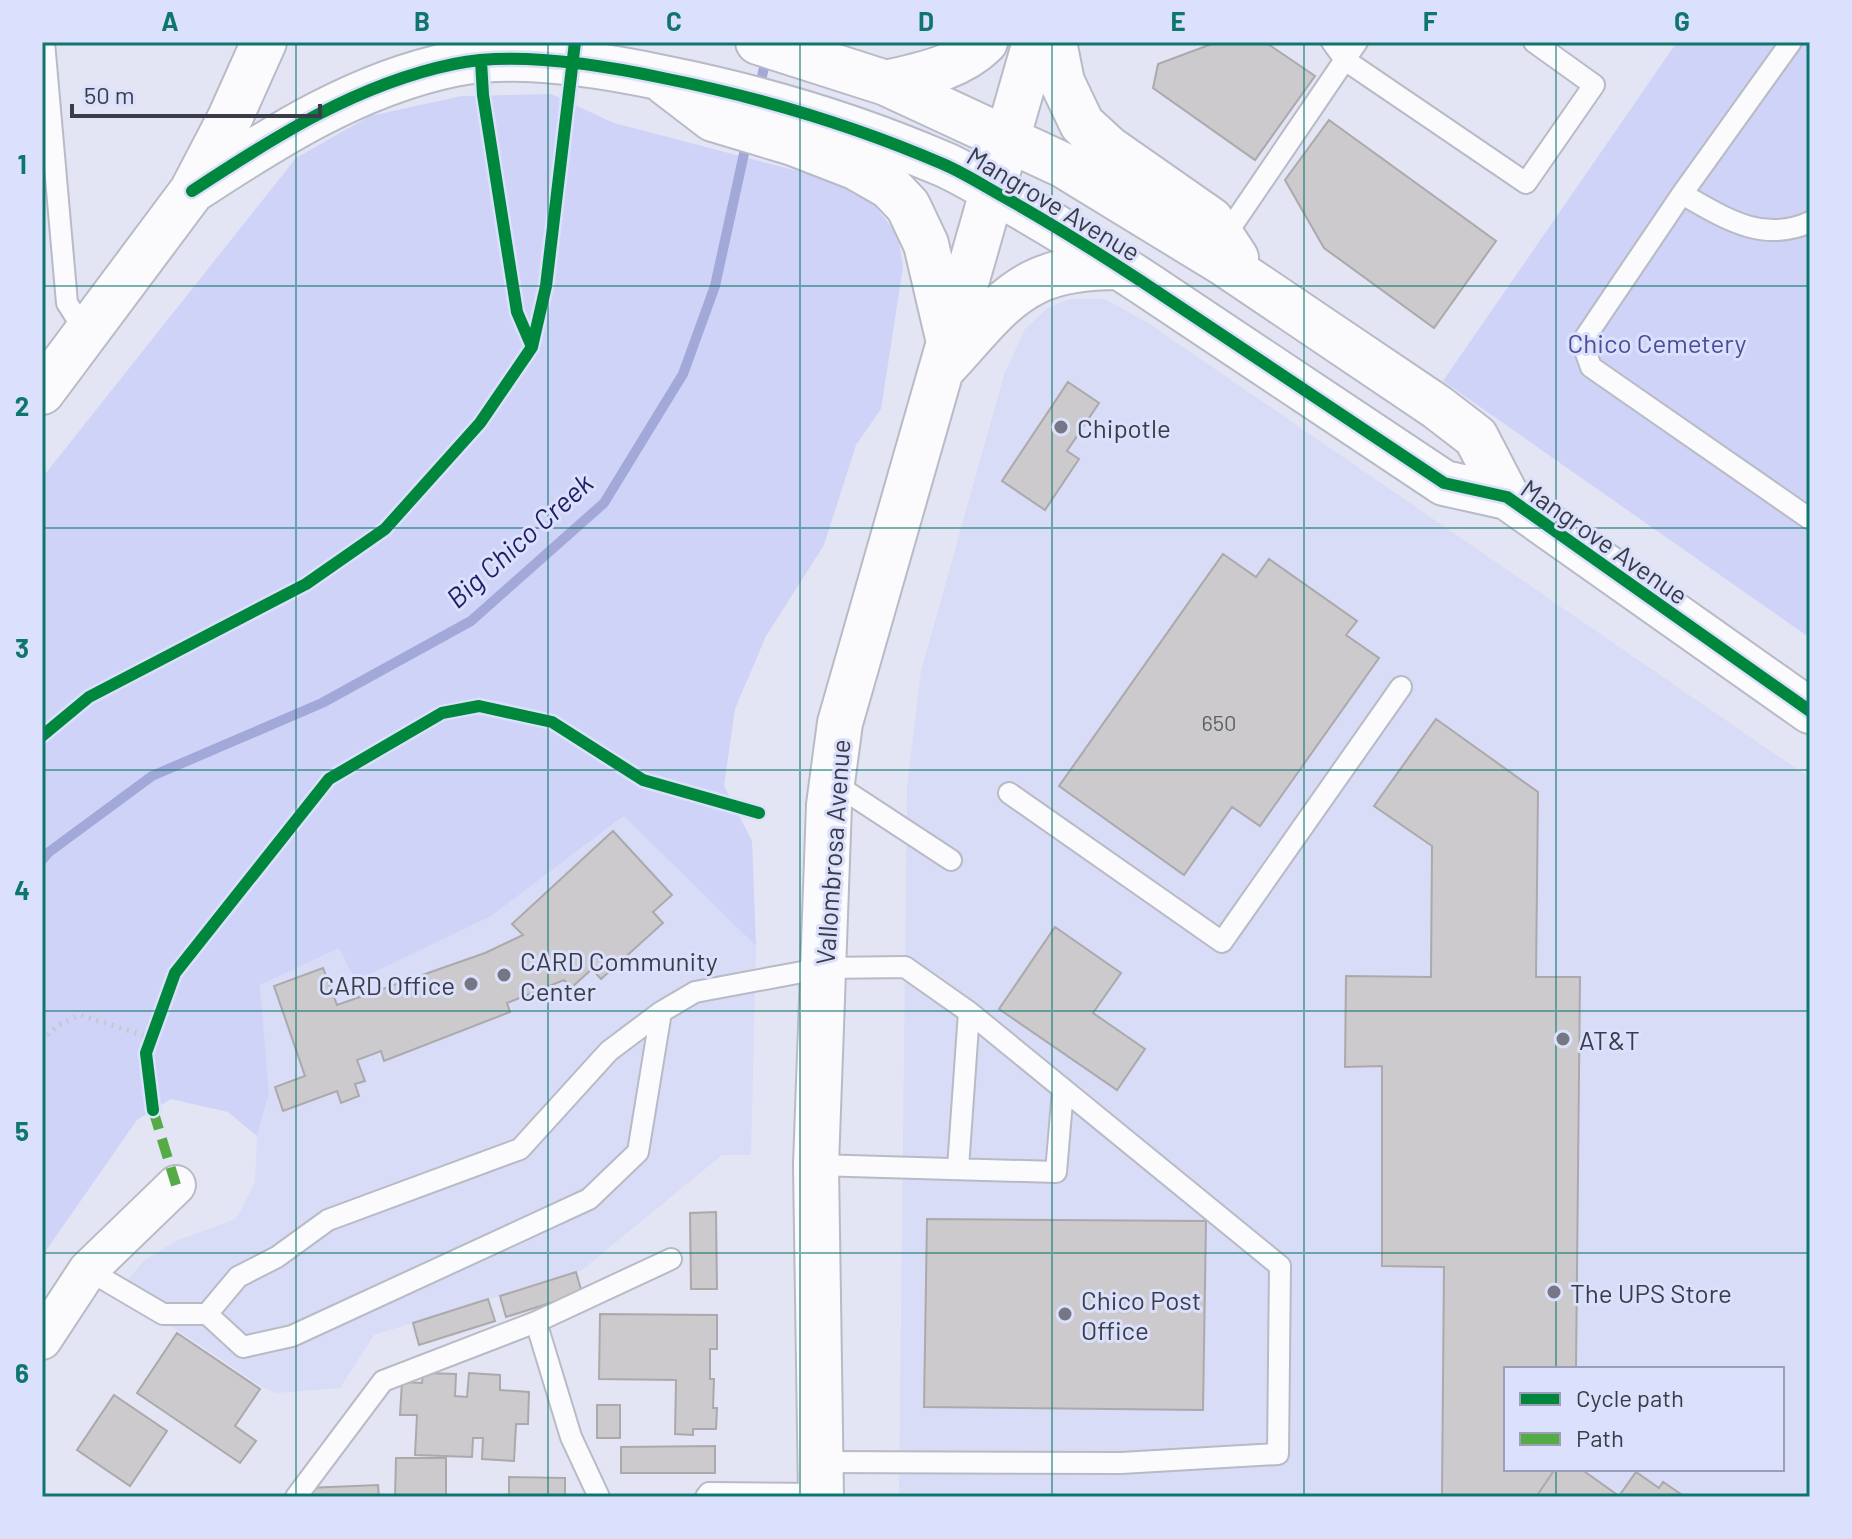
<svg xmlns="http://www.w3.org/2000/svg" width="1852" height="1539" viewBox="0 0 1852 1539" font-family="Barlow,sans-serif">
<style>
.built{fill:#d8dcf6;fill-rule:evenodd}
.green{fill:#ced3f7}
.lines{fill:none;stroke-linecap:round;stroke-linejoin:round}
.stream{stroke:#a2a9d9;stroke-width:10}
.building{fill:#cccacc;stroke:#aba9ab;stroke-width:2}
.service-casing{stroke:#b8bac5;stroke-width:24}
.minor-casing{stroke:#b8bac5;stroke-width:42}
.tertiary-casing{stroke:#b8bac5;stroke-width:48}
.path{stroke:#c6c7cd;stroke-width:5;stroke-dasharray:2 6;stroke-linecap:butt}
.service{stroke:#fbfbfd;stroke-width:20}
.minor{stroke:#fbfbfd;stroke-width:38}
.tertiary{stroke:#fbfbfd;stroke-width:44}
.quiet{stroke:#55ac47;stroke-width:10;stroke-dasharray:20 10;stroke-linecap:butt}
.cycleway-casing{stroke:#dbe0fc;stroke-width:17}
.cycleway{stroke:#00873e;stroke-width:12}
.grid{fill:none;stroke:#0f766e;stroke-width:2;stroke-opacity:0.55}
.poi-dot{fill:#757784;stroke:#dbe0fc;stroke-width:3}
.labels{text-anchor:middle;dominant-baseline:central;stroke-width:6;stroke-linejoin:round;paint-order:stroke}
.number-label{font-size:22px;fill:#5e6068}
.street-label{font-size:26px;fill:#3a3c47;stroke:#dbe0fc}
.park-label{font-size:26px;fill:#494d9a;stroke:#dbe0fc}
.poi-label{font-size:26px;fill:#3a3c47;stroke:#dbe0fc;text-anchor:start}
.water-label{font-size:28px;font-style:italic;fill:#211d65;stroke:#dbe0fc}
.neatline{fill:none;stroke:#0f766e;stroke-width:3}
.grid-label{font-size:26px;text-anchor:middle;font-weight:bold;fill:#0f766e}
</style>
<rect width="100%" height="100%" fill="#e3e5f4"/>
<path class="built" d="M1069,299H1105L1148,323L1810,778V1497H899L907,787L921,671L1004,375L1025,329L1048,308ZM1506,1369H1782V1469H1506Z
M625,816L756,946L751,1155H722L582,1270L374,1335L340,1388L276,1393L262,1387L118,1290L145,1260L176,1241L236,1219L255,1183L257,1136L269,1093L260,985L340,947L356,981L491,916Z"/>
<path class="green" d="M1677,42H1810V638L1443,381Z
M551,94L614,123L824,178L874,204L898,236L903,267L881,409L856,445L824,545L766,636L735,709L724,786L752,841L756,946L624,816L491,916L356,981L339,948L260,985L269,1093L257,1136L228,1112L171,1099L137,1120L47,1249L42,1270V478L296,158L370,116L462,96Z"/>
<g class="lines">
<path class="stream" d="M759,90L767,54
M42,860L49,852L152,776L322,703L471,621L604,503L683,374L715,286L747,140"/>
</g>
<path class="building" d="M1217,42H1265L1315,76L1255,160L1153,88L1158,64Z
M1329,120L1496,241L1434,328L1324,248L1285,180Z
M1068,382L1099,403L1067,451L1079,459L1045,510L1002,481Z
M1223,554L1256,577L1269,559L1357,621L1346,635L1379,658L1260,826L1232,807L1184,875L1059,786Z
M1436,719L1538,792L1536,977H1580L1576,1369H1506V1469H1555L1536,1497H1442L1444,1267L1382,1266V1066L1345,1067L1346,976L1431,977L1432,846L1374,806Z
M613,831L672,895L653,912L663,923L601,979L592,969L571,988L564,980L507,1003L510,1012L384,1061L381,1051L357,1060L365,1081L355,1084L359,1096L341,1103L337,1091L283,1111L275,1087L305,1076L274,986L323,968L337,1005L485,953L523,935L512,924Z
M1055,927L1121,973L1093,1013L1145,1049L1117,1090L999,1009Z
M716,1212L717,1289H691L690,1213Z
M927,1219L1206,1221L1203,1410L924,1407Z
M576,1272L582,1293L506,1317L500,1296Z
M488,1299L495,1321L419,1345L413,1323Z
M600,1314L717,1315V1349H710V1379H714L713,1408H717L716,1429H693V1435L675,1434L676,1380L599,1379Z
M177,1333L260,1389L235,1426L256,1441L240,1463L137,1393Z
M423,1373L456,1374L455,1396L467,1397L469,1373L500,1375V1390L529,1392L528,1424H516L514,1461L482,1459L483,1438H473L472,1457L415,1455L417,1415H400L402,1382L422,1383Z
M114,1395L167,1431L130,1486L77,1450Z
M597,1405H620V1438H597Z
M715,1446V1473H621V1447Z
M396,1458H446V1497H395Z
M1555,1469H1581L1619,1496L1636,1472L1659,1488L1663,1482L1685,1497H1536Z
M509,1477L565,1478V1497H509Z
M378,1485L379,1497H307V1488Z"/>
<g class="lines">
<defs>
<path id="service" d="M44,42L67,303L86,333
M1332,42L1345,60L1526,183L1594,85L1534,42
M1791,42L1682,194L1582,342L1591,367L1810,519
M1682,194C1723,217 1762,244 1810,222
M1223,239L1357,42
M832,782L951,860
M1009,793L1222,942L1401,687
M816,1165L1056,1172L1063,1090
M958,1168L969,1012
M88,1270L163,1314H207L243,1347L292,1336L589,1199L638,1152L661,1012
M207,1314L238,1277L277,1257L328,1220L520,1149L609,1051L661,1012L695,992L824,968L905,967L969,1012L1280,1266L1278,1454L1121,1463L820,1462
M536,1322L571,1437L599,1497
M296,1497L383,1381L536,1322L671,1259
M706,1497L709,1493L821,1494"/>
<path id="minor" d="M42,1340L88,1270L176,1185"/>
<path id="tertiary" d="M758,42L886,83L1063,165L1225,264L1437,407L1476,437L1507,497
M1054,42L1062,82L1082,124L1108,148L1211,220L1236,258
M666,83L713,119L793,143L855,167L890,187L908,206L926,244L948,338
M886,83C921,75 959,68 985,42
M192,191C274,137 357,84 454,64C515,51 602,65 663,78C758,97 853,125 943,164C964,173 984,186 1004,197C1061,229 1116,264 1171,301C1262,362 1353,422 1444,483L1507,497L1810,711
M945,366C972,338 999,299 1035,282C1061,269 1092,267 1120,267
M42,392L192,191L230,118L264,42
M821,1497L816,1165L829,805L840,723L1035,42"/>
</defs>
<use href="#service" class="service-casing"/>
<use href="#minor" class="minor-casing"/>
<use href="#tertiary" class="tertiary-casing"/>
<path class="path" d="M42,1041L58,1025L80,1015L152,1038"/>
<use href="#service" class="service"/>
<use href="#minor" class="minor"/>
<use href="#tertiary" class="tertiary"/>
<path class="quiet" d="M153,1110L176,1185"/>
<defs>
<path id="cycleway" d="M481,61L483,95L517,312L532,347
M192,191C274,137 357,84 454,64C515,51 602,65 663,78C758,97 853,125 943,164C964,173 984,186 1004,197C1061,229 1116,264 1171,301C1262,362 1353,422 1444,483L1507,497L1810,711
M42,736L89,697L306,584L385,529L480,423L532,347L546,286L575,42
M153,1110L146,1053L175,973L329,779L442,713L479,706L552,722L643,780L759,813"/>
</defs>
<use href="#cycleway" class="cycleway-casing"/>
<use href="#cycleway" class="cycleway"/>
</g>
<path class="grid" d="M296,42V1497M548,42V1497M800,42V1497M1052,42V1497M1304,42V1497M1556,42V1369M42,286H1810M42,528H1810M42,770H1810M42,1011H1810M42,1253H1810M1556,1469V1497"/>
<g class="poi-dot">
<circle cx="1061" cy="427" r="8"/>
<circle cx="504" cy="975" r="8"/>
<circle cx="471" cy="984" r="8"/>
<circle cx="1563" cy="1039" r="8"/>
<circle cx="1554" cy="1292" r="8"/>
<circle cx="1065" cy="1314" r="8"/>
</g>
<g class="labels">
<g class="number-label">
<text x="1219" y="722">650</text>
</g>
<g class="street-label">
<text transform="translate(1054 203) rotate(31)">Mangrove Avenue</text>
<text transform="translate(1605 541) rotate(35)">Mangrove Avenue</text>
<text transform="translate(832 852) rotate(-86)">Vallombrosa Avenue</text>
</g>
<g class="park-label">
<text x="1657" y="342">Chico Cemetery</text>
</g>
<g class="poi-label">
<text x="1077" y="427">Chipotle</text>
<text x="520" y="960">CARD Community<tspan x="520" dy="30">Center</tspan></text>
<text x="455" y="984" text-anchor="end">CARD Office</text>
<text x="1579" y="1039">AT&amp;T</text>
<text x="1570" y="1292">The UPS Store</text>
<text x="1081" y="1299">Chico Post<tspan x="1081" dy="30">Office</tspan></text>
</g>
<g class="water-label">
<text transform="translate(519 540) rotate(-42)">Big Chico Creek</text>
</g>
</g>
<rect width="1852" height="1539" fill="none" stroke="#dbe0fc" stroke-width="88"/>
<rect x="1504" y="1367" width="280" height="104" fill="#dbe0fc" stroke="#9b9eb4" stroke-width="2"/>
<rect x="1520" y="1393" width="40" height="12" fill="#00873e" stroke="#9b9eb4" stroke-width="2"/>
<text x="1576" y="1407" font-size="24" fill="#3a3c47">Cycle path</text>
<rect x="1520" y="1433" width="40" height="12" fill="#55ac47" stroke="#9b9eb4" stroke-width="2"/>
<text x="1576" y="1447" font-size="24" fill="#3a3c47">Path</text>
<path d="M72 104v12h248v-12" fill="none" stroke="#3a3c47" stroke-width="4"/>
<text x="84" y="104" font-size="24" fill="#3a3c47" stroke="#dbe0fc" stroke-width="6" paint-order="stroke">50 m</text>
<rect x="44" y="44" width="1764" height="1451" class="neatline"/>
<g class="grid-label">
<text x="170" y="31">A</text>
<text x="422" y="31">B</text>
<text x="674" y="31">C</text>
<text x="926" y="31">D</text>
<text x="1178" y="31">E</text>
<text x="1430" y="31">F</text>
<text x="1682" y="31">G</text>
<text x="22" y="174">1</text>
<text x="22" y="416">2</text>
<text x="22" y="658">3</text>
<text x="22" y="900">4</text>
<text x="22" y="1141">5</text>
<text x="22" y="1383">6</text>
</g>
</svg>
